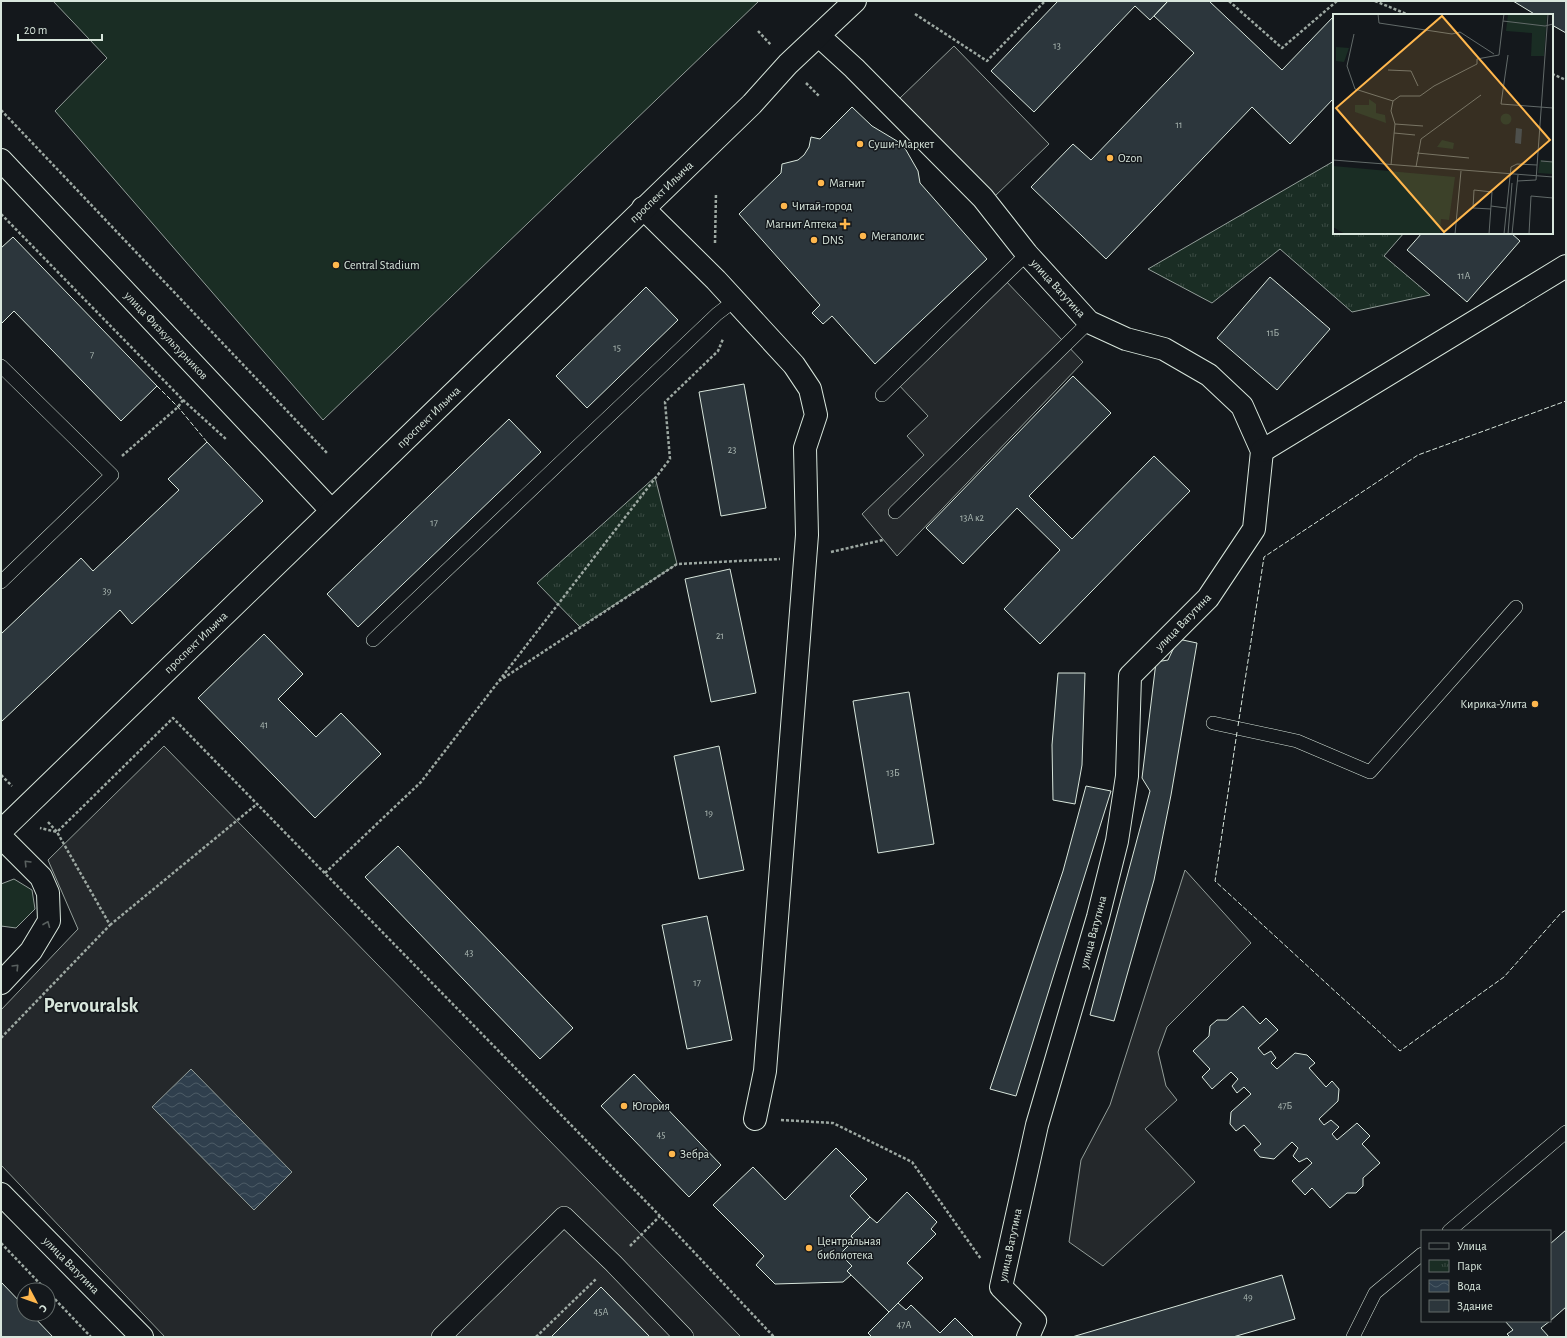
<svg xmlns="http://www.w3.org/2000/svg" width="1567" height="1338" viewBox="0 0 1567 1338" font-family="'Alegreya Sans',sans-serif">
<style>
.green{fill:#1a2d24;stroke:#939e99}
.park{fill:url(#park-tufts);stroke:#939e99}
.parking{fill:#24282b;stroke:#939e99}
.water{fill:url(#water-waves);stroke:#939e99}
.building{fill:#2c363c;stroke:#d8e6dc}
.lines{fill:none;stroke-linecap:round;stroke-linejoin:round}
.service-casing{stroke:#d8e6dc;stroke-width:14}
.pedestrian-casing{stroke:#d8e6dc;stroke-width:20}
.minor-casing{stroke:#d8e6dc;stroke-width:24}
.tertiary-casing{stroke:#d8e6dc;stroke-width:24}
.secondary-casing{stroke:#d8e6dc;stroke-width:24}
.path{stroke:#9da8a2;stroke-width:2.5;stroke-dasharray:3 2;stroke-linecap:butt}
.service{stroke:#14181c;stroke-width:13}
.pedestrian{stroke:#14181c;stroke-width:19}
.minor{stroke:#14181c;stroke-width:22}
.tertiary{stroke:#14181c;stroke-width:22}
.secondary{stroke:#14181c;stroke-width:22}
.fence{stroke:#d8e6dc;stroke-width:1;stroke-dasharray:5 2;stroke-linecap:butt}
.oneway{stroke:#59605f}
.poi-dot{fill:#ffb74d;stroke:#14181c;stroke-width:1.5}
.labels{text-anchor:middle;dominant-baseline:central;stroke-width:3;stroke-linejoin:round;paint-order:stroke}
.number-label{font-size:10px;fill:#adbab4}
.poi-label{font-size:12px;fill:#d8e6dc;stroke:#14181c;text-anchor:start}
.street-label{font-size:12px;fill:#d8e6dc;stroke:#14181c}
.town-label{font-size:20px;font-weight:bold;fill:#d8e6dc;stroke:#14181c}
.inset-road{fill:none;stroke:#626a69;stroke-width:1}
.view{fill:#ffb74d;fill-opacity:0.15;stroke:#ffb74d;stroke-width:2}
.inset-edge{fill:none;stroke:#d8e6dc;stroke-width:2}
</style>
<defs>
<pattern id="park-tufts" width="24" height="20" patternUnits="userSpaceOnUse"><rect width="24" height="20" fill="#1a2d24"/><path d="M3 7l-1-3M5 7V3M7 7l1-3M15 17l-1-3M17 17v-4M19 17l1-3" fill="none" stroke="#3b4b43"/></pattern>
<pattern id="water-waves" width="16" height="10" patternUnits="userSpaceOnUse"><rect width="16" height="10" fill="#2f3f4d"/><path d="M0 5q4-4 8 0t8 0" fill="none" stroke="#4c5b66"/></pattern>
</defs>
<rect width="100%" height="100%" fill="#14181c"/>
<path class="green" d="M53,1H759L323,420L55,111L107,58Z
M14,879L32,890L35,909L16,928L1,926V884Z"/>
<path class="park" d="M1334,161V233H1404L1384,256L1430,295L1352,312L1280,249L1212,303L1148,269Z
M655,477L677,564L580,627L537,583Z"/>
<path class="parking" d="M954,46L1049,144L995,196L900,98Z
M1003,278L1083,362L897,556L862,514L924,455L907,436L928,416L896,382Z
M164,746L631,1224L741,1337H650L601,1287L551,1337H165L1,1165V1010L78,929L48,860Z
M1185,870L1251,943L1167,1027L1158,1052L1166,1086L1177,1100L1145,1129L1195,1182L1103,1266L1069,1242L1081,1160L1110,1105Z"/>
<path class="water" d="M191,1069L292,1172L254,1210L152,1107Z"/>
<path class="building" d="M1058,1H1168L1150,20L1135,6L1034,112L991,71Z
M1168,1H1209L1282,70L1334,16V98L1290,144L1252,107L1106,259L1031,187L1073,144L1091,160L1194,53L1154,16Z
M1513,1H1566V33L1552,25V15H1536Z
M852,107L872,126L897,141L906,150L918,171L920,183L987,259L875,364L832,316L823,324L812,313L820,305L739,214L781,173L782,164L798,160L804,155L809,147L811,137L820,139Z
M1422,233H1511L1520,241L1467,302L1407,250Z
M13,237L157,386L121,421L14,311L1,324V248Z
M1270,277L1330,329L1277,390L1217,338Z
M646,287L678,320L587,408L556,376Z
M1073,376L1111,413L1029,496L1072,539L1154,456L1190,491L1040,644L1004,609L1060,550L1017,508L963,564L926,528Z
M744,384L766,508L721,516L699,392Z
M509,419L541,452L358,627L327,594Z
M207,442L263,501L132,624L120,610L1,722V634L81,558L93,571L179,490L168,479Z
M730,569L756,693L711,702L685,579Z
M264,634L303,674L278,699L316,737L341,713L381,754L315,818L198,698Z
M1178,639L1197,643L1171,795L1154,880L1114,1021L1090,1015L1150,791L1142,778L1156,662L1168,660Z
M1058,673H1085L1082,765L1075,804L1053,800L1052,745Z
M909,692L934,844L878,853L853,701Z
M719,746L744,870L699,879L674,756Z
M1086,786L1111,791L1016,1096L990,1089L1063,871Z
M398,846L573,1028L540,1059L365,877Z
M707,916L732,1040L687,1049L662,925Z
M1243,1006L1260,1024L1266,1018L1278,1030L1258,1048L1264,1055L1271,1051L1276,1058L1271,1063L1277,1069L1295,1053L1307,1055L1315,1063L1309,1068L1326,1087L1332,1081L1339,1089L1338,1101L1319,1119L1324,1125L1331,1120L1339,1127L1332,1134L1337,1140L1357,1123L1370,1136L1362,1144L1380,1163L1363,1178V1186L1356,1193H1347L1330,1208L1312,1188L1305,1195L1292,1181L1312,1163L1307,1158L1299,1162L1293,1156L1298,1148L1292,1142L1274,1159L1260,1157L1254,1150L1261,1144L1244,1125L1236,1131L1230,1124L1231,1112L1251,1094L1244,1087L1237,1093L1232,1086L1238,1079L1231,1072L1212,1089L1202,1077L1210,1069L1193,1051L1209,1036L1210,1026L1217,1020H1227Z
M634,1074L721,1165L689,1197L601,1106Z
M836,1148L867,1179L850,1196L870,1217L851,1236L854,1240L840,1254L852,1266L847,1271L851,1275L843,1282L775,1284L756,1265L764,1256L713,1205L753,1167L785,1200Z
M907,1192L937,1222L931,1229L936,1234L907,1263L923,1278L889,1312L847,1271L852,1266L840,1254L854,1240L851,1236L870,1217L877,1223Z
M1566,1230V1307L1550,1321V1244Z
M1282,1275L1295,1319L1233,1337H1072Z
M1,1282L24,1306V1314H31L53,1337H1Z
M601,1287L650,1337H551Z
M898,1303L906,1310L911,1305L940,1333L955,1318L974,1337H872L868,1333Z
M1505,1321H1550L1541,1328L1549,1337H1510L1507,1334L1513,1330Z"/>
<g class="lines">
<defs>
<path id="service" d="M1,366L112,475L1,582
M882,395L1027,254
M895,512L1089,322
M373,640L717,314L734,301
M1213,723L1297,741L1370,772L1516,607
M1449,1231L1566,1132
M1353,1337L1375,1293L1422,1254"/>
<path id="pedestrian" d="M441,1337L564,1216L613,1263L684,1337"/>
<g id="minor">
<path id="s1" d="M819,36L854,68L983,198L1027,254L1089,322L1126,339L1164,349L1209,375L1242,406L1262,451L1254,529L1208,598L1130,676L1127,776L1117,841L1098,917L1037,1125L1001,1287L1035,1321L1028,1337"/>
<path id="s2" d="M1,160L331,510"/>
<path d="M643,208L716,280L794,365L810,389L816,415L805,448L807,535L765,1071L755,1119"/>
<path d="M1262,451L1566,266"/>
</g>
<g id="tertiary">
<path d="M1,837L41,877L48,893L49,921L31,951L1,983"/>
<path id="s3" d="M1,1194L142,1337"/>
</g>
<g id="secondary">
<path id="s4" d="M1,831L752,104L788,64L855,1"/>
</g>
</defs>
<use href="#service" class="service-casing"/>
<use href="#pedestrian" class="pedestrian-casing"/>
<use href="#minor" class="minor-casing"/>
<use href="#tertiary" class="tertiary-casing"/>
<use href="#secondary" class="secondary-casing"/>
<path class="path" d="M1229,1L1282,48L1337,1
M1375,1L1409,15
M915,14L987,61L1045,1
M758,31L771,45
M1552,74L1566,80
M806,83L820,97
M1,110L327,453
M1,214L183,400L227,440
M715,243L716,193
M122,456L178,407L183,400
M831,552L883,540
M499,681L677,564L780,559
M1,775L12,786
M48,822L57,832L173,718L660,1216L774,1337
M325,873L421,782L670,459L665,402L718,351L723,339
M110,925L257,804
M1,1038L110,925L57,832L40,828
M781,1120L833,1123L912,1162L981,1259
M1,1243L46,1290
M630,1246L660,1216
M48,1292L91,1337
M536,1337L596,1279"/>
<use href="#service" class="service"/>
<use href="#pedestrian" class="pedestrian"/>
<use href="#minor" class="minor"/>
<use href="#tertiary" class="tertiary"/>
<use href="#secondary" class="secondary"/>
<path class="fence" d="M157,386L178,407L207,442
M1238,726L1264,557L1418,455L1566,401
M1237,732L1215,881L1400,1051L1504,977L1561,913L1566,910"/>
</g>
<defs><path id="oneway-chevron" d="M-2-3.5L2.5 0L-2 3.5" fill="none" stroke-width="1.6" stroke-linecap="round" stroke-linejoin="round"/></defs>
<g class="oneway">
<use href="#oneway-chevron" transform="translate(27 863) rotate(-134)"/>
<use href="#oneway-chevron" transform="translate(47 924) rotate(-68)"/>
<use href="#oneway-chevron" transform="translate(16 967) rotate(-46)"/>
</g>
<g class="poi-dot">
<circle cx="860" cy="144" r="4"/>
<circle cx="1110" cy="158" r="4"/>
<circle cx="821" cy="183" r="4"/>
<circle cx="784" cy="206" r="4"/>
<path d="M843 218h4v4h4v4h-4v4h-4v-4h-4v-4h4z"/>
<circle cx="863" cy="236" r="4"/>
<circle cx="814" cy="240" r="4"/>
<circle cx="336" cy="265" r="4"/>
<circle cx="1535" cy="704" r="4"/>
<circle cx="624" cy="1106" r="4"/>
<circle cx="672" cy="1154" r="4"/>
<circle cx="809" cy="1248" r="4"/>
</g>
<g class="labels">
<g class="number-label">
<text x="1057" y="46">13</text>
<text x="1179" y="125">11</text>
<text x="1464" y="276">11А</text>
<text x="1273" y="333">11Б</text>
<text x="617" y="348">15</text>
<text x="92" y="355">7</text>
<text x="732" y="450">23</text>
<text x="972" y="518">13А к2</text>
<text x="434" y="523">17</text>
<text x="107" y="591">39</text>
<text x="720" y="636">21</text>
<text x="264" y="725">41</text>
<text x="893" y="773">13Б</text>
<text x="709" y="813">19</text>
<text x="469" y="953">43</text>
<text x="697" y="983">17</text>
<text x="1285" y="1106">47Б</text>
<text x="661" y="1135">45</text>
<text x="1248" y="1297">49</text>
<text x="601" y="1312">45А</text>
<text x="904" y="1325">47А</text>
</g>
<g class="poi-label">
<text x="868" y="144">Суши-Маркет</text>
<text x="1118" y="158">Ozon</text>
<text x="829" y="183">Магнит</text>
<text x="792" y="206">Читай-город</text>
<text x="837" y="224" text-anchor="end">Магнит Аптека</text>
<text x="871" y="236">Мегаполис</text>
<text x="822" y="240">DNS</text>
<text x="344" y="265">Central Stadium</text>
<text x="1527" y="704" text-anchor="end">Кирика-Улита</text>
<text x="632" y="1106">Югория</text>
<text x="680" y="1154">Зебра</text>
<text x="817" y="1241">Центральная<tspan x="817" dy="14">библиотека</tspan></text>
</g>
<g class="street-label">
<text stroke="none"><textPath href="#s4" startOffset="919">проспект Ильича</textPath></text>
<text stroke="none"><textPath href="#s1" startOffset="348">улица Ватутина</textPath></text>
<text stroke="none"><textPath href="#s2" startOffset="241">улица Физкультурников</textPath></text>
<text stroke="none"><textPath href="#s4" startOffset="595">проспект Ильича</textPath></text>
<text transform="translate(1183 622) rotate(-46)">улица Ватутина</text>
<text stroke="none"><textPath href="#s4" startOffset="271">проспект Ильича</textPath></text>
<text transform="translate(1093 932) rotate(-75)">улица Ватутина</text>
<text transform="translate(1010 1245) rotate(-78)">улица Ватутина</text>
<text stroke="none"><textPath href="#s3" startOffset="100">улица Ватутина</textPath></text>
</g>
<g class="town-label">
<text x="91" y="1006">Pervouralsk</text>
</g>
</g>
<g transform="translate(1333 14)">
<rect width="220" height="220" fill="#14181c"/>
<path d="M167.5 105a5.5 5.5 0 1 1 11 0a5.5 5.5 0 1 1-11 0ZM0,152L122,163L116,206L108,205L107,220H12L0,213Z" fill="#1a2d24"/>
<path d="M175,0H214L211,42H198L199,19L173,17ZM3,33L16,34L11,48L3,47ZM36,85L43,90V99L52,101L53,109L22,98V91H36ZM109,126L121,129L120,135L104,133ZM207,146L220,147V160L205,159Z" fill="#1a2d24"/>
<path d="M183,114L189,115L188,130L182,129Z" fill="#2f3f4d"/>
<path class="inset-road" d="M45,0L46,9L119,20L127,18L161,40M171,0L170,7L212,12L220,10M21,20L14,52L22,75L60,87M175,41L168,90L220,94M55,56L78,57L85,72M62,110L90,112M61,119L82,121M84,139L136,144M0,146L220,163M208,147L220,148M58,151L62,110L58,97L60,87L67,82H87L101,72L144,50V45L166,41L170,7M83,153L88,125L148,81M184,167L203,166L215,0M158,192L173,194M122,220L128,157M156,220L159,178L141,176L140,194L158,195M171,220L178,153L184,150L204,151M175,220L179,169M179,220L185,161M196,220L198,182L220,184"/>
<path class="view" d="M109,2L217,126L111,218L3,94Z"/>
<rect width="220" height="220" class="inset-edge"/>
</g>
<rect width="1567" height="1338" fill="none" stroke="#d8e6dc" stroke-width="4"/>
<rect x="1421" y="1230" width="130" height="92" fill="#14181c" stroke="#626a69"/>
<rect x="1429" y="1243" width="20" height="6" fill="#14181c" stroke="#626a69"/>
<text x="1457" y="1250" font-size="12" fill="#d8e6dc">Улица</text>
<rect x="1429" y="1260" width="20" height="12" fill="url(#park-tufts)" stroke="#626a69"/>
<text x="1457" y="1270" font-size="12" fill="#d8e6dc">Парк</text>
<rect x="1429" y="1280" width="20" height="12" fill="url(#water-waves)" stroke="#626a69"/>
<text x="1457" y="1290" font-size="12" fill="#d8e6dc">Вода</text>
<rect x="1429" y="1300" width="20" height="12" fill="#2c363c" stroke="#626a69"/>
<text x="1457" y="1310" font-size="12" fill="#d8e6dc">Здание</text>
<g transform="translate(36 1302) rotate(131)"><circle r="19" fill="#14181c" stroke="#626a69"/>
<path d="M0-3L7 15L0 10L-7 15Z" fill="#ffb74d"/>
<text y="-6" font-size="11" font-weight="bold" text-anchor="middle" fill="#d8e6dc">С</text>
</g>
<path d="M18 34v6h84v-6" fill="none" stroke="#d8e6dc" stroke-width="2"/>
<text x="24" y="34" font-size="12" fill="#d8e6dc" stroke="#14181c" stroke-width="3" paint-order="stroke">20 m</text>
</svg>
